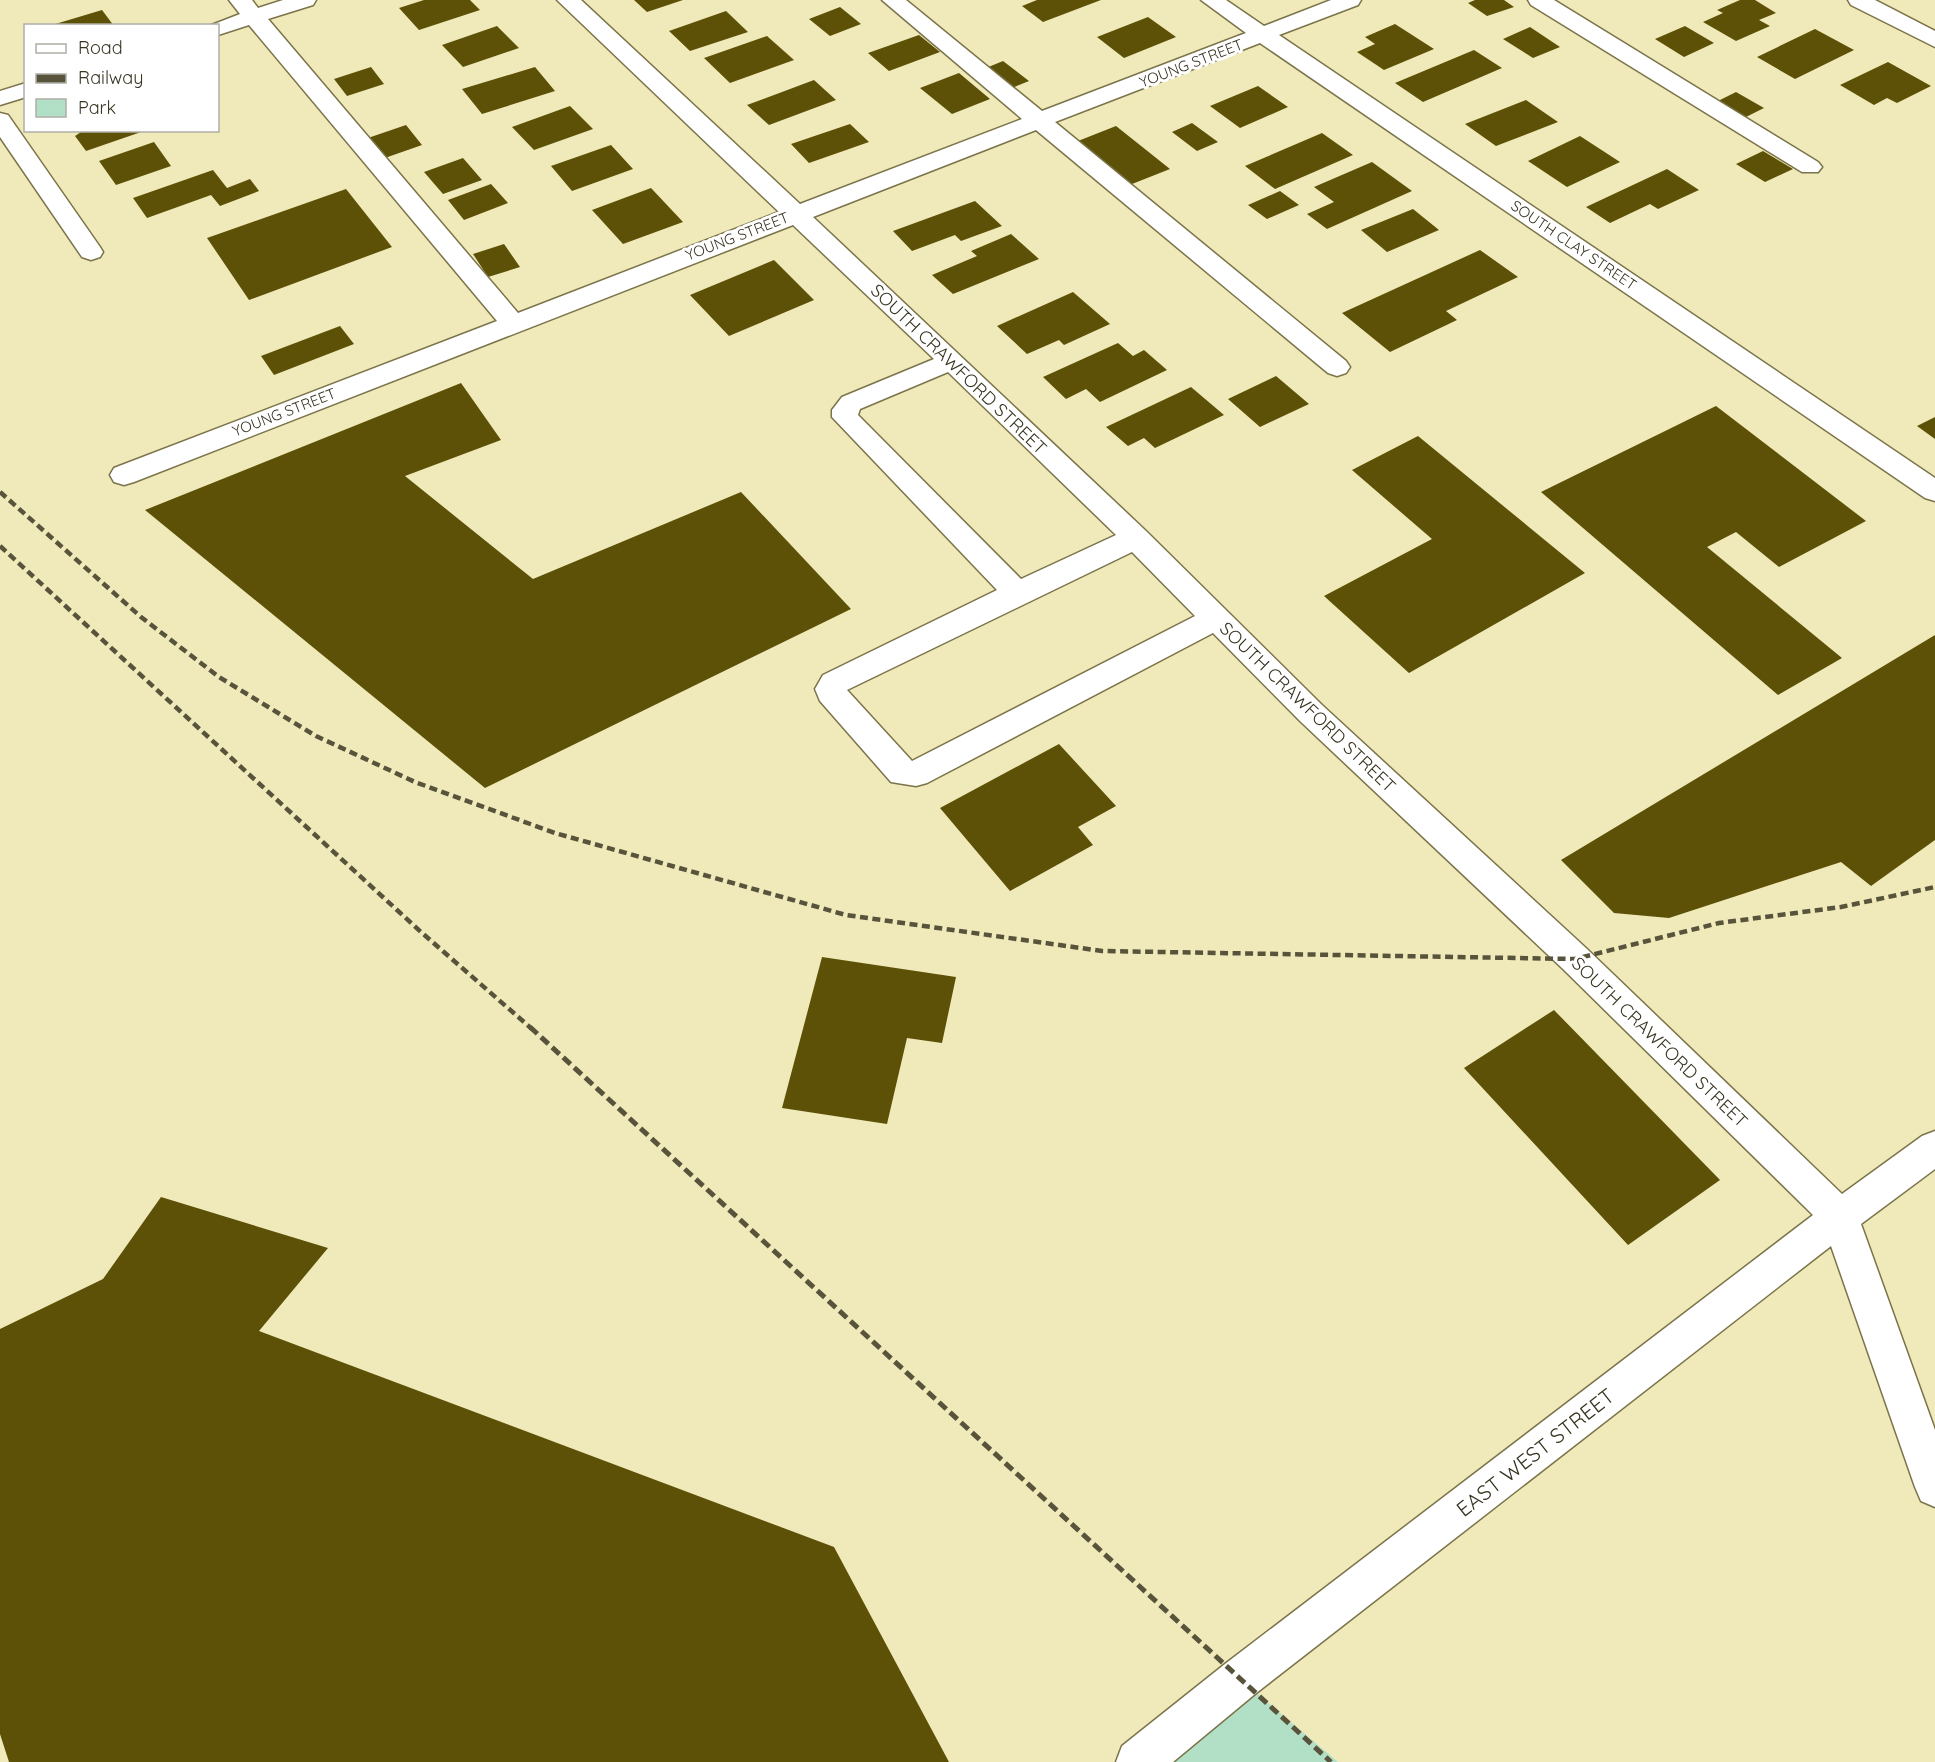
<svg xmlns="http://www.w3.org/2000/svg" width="1935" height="1762" viewBox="0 0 1935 1762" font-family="Quicksand,sans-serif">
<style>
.green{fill:#b2e0c6}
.building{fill:#5c5106}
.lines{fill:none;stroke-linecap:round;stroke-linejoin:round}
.minor-casing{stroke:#7b744a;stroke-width:3}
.minor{fill:#fff;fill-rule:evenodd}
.rail-far1{stroke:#58543c;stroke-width:4.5;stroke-dasharray:8 4.5;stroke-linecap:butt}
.rail{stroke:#58543c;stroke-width:5;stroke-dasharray:10 5;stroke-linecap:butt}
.labels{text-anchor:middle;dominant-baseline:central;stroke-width:6;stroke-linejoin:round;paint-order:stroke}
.far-street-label{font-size:15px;fill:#373421;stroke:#fff}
.street-label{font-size:18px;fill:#373421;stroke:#fff}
.near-street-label{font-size:21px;fill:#373421;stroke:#fff}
</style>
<rect width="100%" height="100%" fill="#f0e9ba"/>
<path class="green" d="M1240,1679L1338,1762H1138Z"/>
<path class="building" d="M424,0H470L480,10L419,30L399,8Z
M634,0H683L647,12Z
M1037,0H1101L1043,22L1022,6Z
M1475,0H1504L1514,7L1487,16L1468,3Z
M1740,0H1755L1776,13L1759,20L1770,26L1736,41L1703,22L1723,13L1717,10Z
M840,7L861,24L830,36L809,19Z
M102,10L114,26H52V25Z
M726,11L748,32L690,51L669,31Z
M1148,17L1176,37L1124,58L1097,37Z
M1395,24L1434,49L1384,70L1357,52L1375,44L1365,37Z
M497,26L519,48L463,67L442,45Z
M1685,26L1714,43L1684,57L1655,39Z
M1530,27L1560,47L1533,58L1503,39Z
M1815,29L1854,50L1795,79L1757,57Z
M919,35L940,52L889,71L868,53Z
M767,36L794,60L730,83L704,58Z
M1474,50L1502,68L1423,102L1395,83Z
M1003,61L1029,81L1012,88L986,68Z
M1888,62L1931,86L1897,103L1887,98L1874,105L1840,85Z
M371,67L384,84L347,96L334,79Z
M535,67L555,91L482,114L462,89Z
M959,73L990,99L952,114L920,88Z
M814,80L836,100L769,125L747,105Z
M1258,86L1288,107L1240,128L1210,106Z
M1736,92L1764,108L1744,118L1716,102Z
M1526,100L1558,122L1496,146L1465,124Z
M570,106L593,129L534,150L512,127Z
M1192,123L1218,142L1197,151L1172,132Z
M850,124L869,142L809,163L791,144Z
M406,125L422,145L382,159L365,139Z
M1116,126L1170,169L1132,184L1078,141Z
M84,130H144V131L86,151L75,136Z
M1322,133L1353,155L1275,189L1245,166Z
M1580,136L1620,162L1567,187L1528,161Z
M154,142L171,166L116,185L99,161Z
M611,145L633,169L572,191L551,166Z
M1763,151L1793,169L1765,182L1736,164Z
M463,158L482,180L443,194L424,172Z
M1372,162L1412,191L1327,229L1307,214L1334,202L1314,187Z
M1667,169L1699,190L1658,209L1650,204L1610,223L1586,207Z
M213,170L227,188L250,179L259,191L220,206L211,195L147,218L133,198Z
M491,184L508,203L464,220L448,200Z
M651,188L683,222L623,244L592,210Z
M346,189L392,247L249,300L207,238Z
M1280,191L1299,205L1267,219L1248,205Z
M975,201L1002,226L961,241L955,235L912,251L893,231Z
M1413,209L1439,230L1387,252L1361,230Z
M1011,234L1039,259L953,294L932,275L977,256L971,251Z
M504,244L520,267L488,277L473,254Z
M1480,250L1518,277L1446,311L1457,320L1390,352L1342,313Z
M774,260L814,300L729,336L690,295Z
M1073,292L1110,324L1064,345L1059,340L1027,354L997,326Z
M340,326L354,344L274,375L261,356Z
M1118,343L1133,356L1144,350L1167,370L1100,402L1086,389L1066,399L1043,377Z
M1276,376L1309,404L1260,427L1228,399Z
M461,383L501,440L405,476L533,579L741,492L851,609L485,788L145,510Z
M1191,387L1224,415L1155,448L1144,438L1128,446L1106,427Z
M1716,406L1866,521L1779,567L1736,532L1707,547L1842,658L1778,695L1541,492Z
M1935,417V439L1917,426Z
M1418,436L1585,573L1409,673L1324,596L1432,539L1352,470Z
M1935,635V840L1871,886L1841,862L1669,918L1614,913L1561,860Z
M1059,744L1116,806L1078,827L1093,845L1010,891L940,808Z
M822,957L956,977L942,1043L907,1038L887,1124L782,1108Z
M1554,1010L1720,1180L1628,1245L1464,1068Z
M161,1197L328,1248L259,1331L834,1547L949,1762H9L0,1734V1329L103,1279Z"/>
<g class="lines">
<defs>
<path id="minor" d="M229,0H252L258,8L283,0H316L313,5L268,19L518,313L779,212L557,0H581L800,204L1022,119L882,0H906L1042,111L1246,33L1201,0H1226L1264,26L1331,0H1361L1358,5L1279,35L1935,478V501L1925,498L1260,43L1055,122L1346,361L1350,367L1346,373L1337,376L1328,373L1036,130L813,217L1146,531L1322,705L1587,949L1842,1194L1922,1136L1935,1131V1169L1861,1224L1935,1430V1507L1921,1501L1915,1487L1831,1246L1255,1694L1173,1762H1116L1122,1746L1225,1664L1813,1215L1563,969L1300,721L1213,633L927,783L916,786L891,782L820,701L815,689L823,675L997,590L832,417V410L842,397L934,359L793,225L134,482L124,485L114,482L110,475L114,468L497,321L249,25L218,35V26H209L240,14ZM948,372L1116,535L1021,579L858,415L860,409ZM1132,552L1195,616L912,761L847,690Z
M1528,0H1554L1818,162L1822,167L1818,172H1802L1531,5Z
M1848,0H1875L1935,31V47L1851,5Z
M26,83V97L0,105V91Z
M0,113L8,115L100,247L103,252L100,257L91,260L82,257L0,137Z"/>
</defs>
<use href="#minor" class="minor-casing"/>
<use href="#minor" class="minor"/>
<path class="rail-far1" d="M0,492L141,617L219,677L316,736L415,782L555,833L846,915L1102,951L1575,959L1719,923L1841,907L1935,887
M0,546L421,932L532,1029"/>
<path class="rail" d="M530,1027L1331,1762"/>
</g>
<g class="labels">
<g class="far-street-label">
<text transform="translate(1191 63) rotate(-21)">YOUNG STREET</text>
<text transform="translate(737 236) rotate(-21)">YOUNG STREET</text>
<text transform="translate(1574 245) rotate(34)">SOUTH CLAY STREET</text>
<text transform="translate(284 412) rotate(-21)">YOUNG STREET</text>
</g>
<g class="street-label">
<text transform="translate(959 369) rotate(44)">SOUTH CRAWFORD STREET</text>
<text transform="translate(1308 707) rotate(44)">SOUTH CRAWFORD STREET</text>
<text transform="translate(1660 1042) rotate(44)">SOUTH CRAWFORD STREET</text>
</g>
<g class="near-street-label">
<text transform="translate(1535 1452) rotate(-38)">EAST WEST STREET</text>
</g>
</g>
<rect x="24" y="24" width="195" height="108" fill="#ffffff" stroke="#afaea6" stroke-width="1.5"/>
<rect x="36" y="44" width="30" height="9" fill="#ffffff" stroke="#afaea6" stroke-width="1.5"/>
<text x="78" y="54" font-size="18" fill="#373421">Road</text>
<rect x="36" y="74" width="30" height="9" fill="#58543c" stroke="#afaea6" stroke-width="1.5"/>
<text x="78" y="84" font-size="18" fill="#373421">Railway</text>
<rect x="36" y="99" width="30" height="18" fill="#b2e0c6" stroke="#afaea6" stroke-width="1.5"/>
<text x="78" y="114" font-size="18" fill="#373421">Park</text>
</svg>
